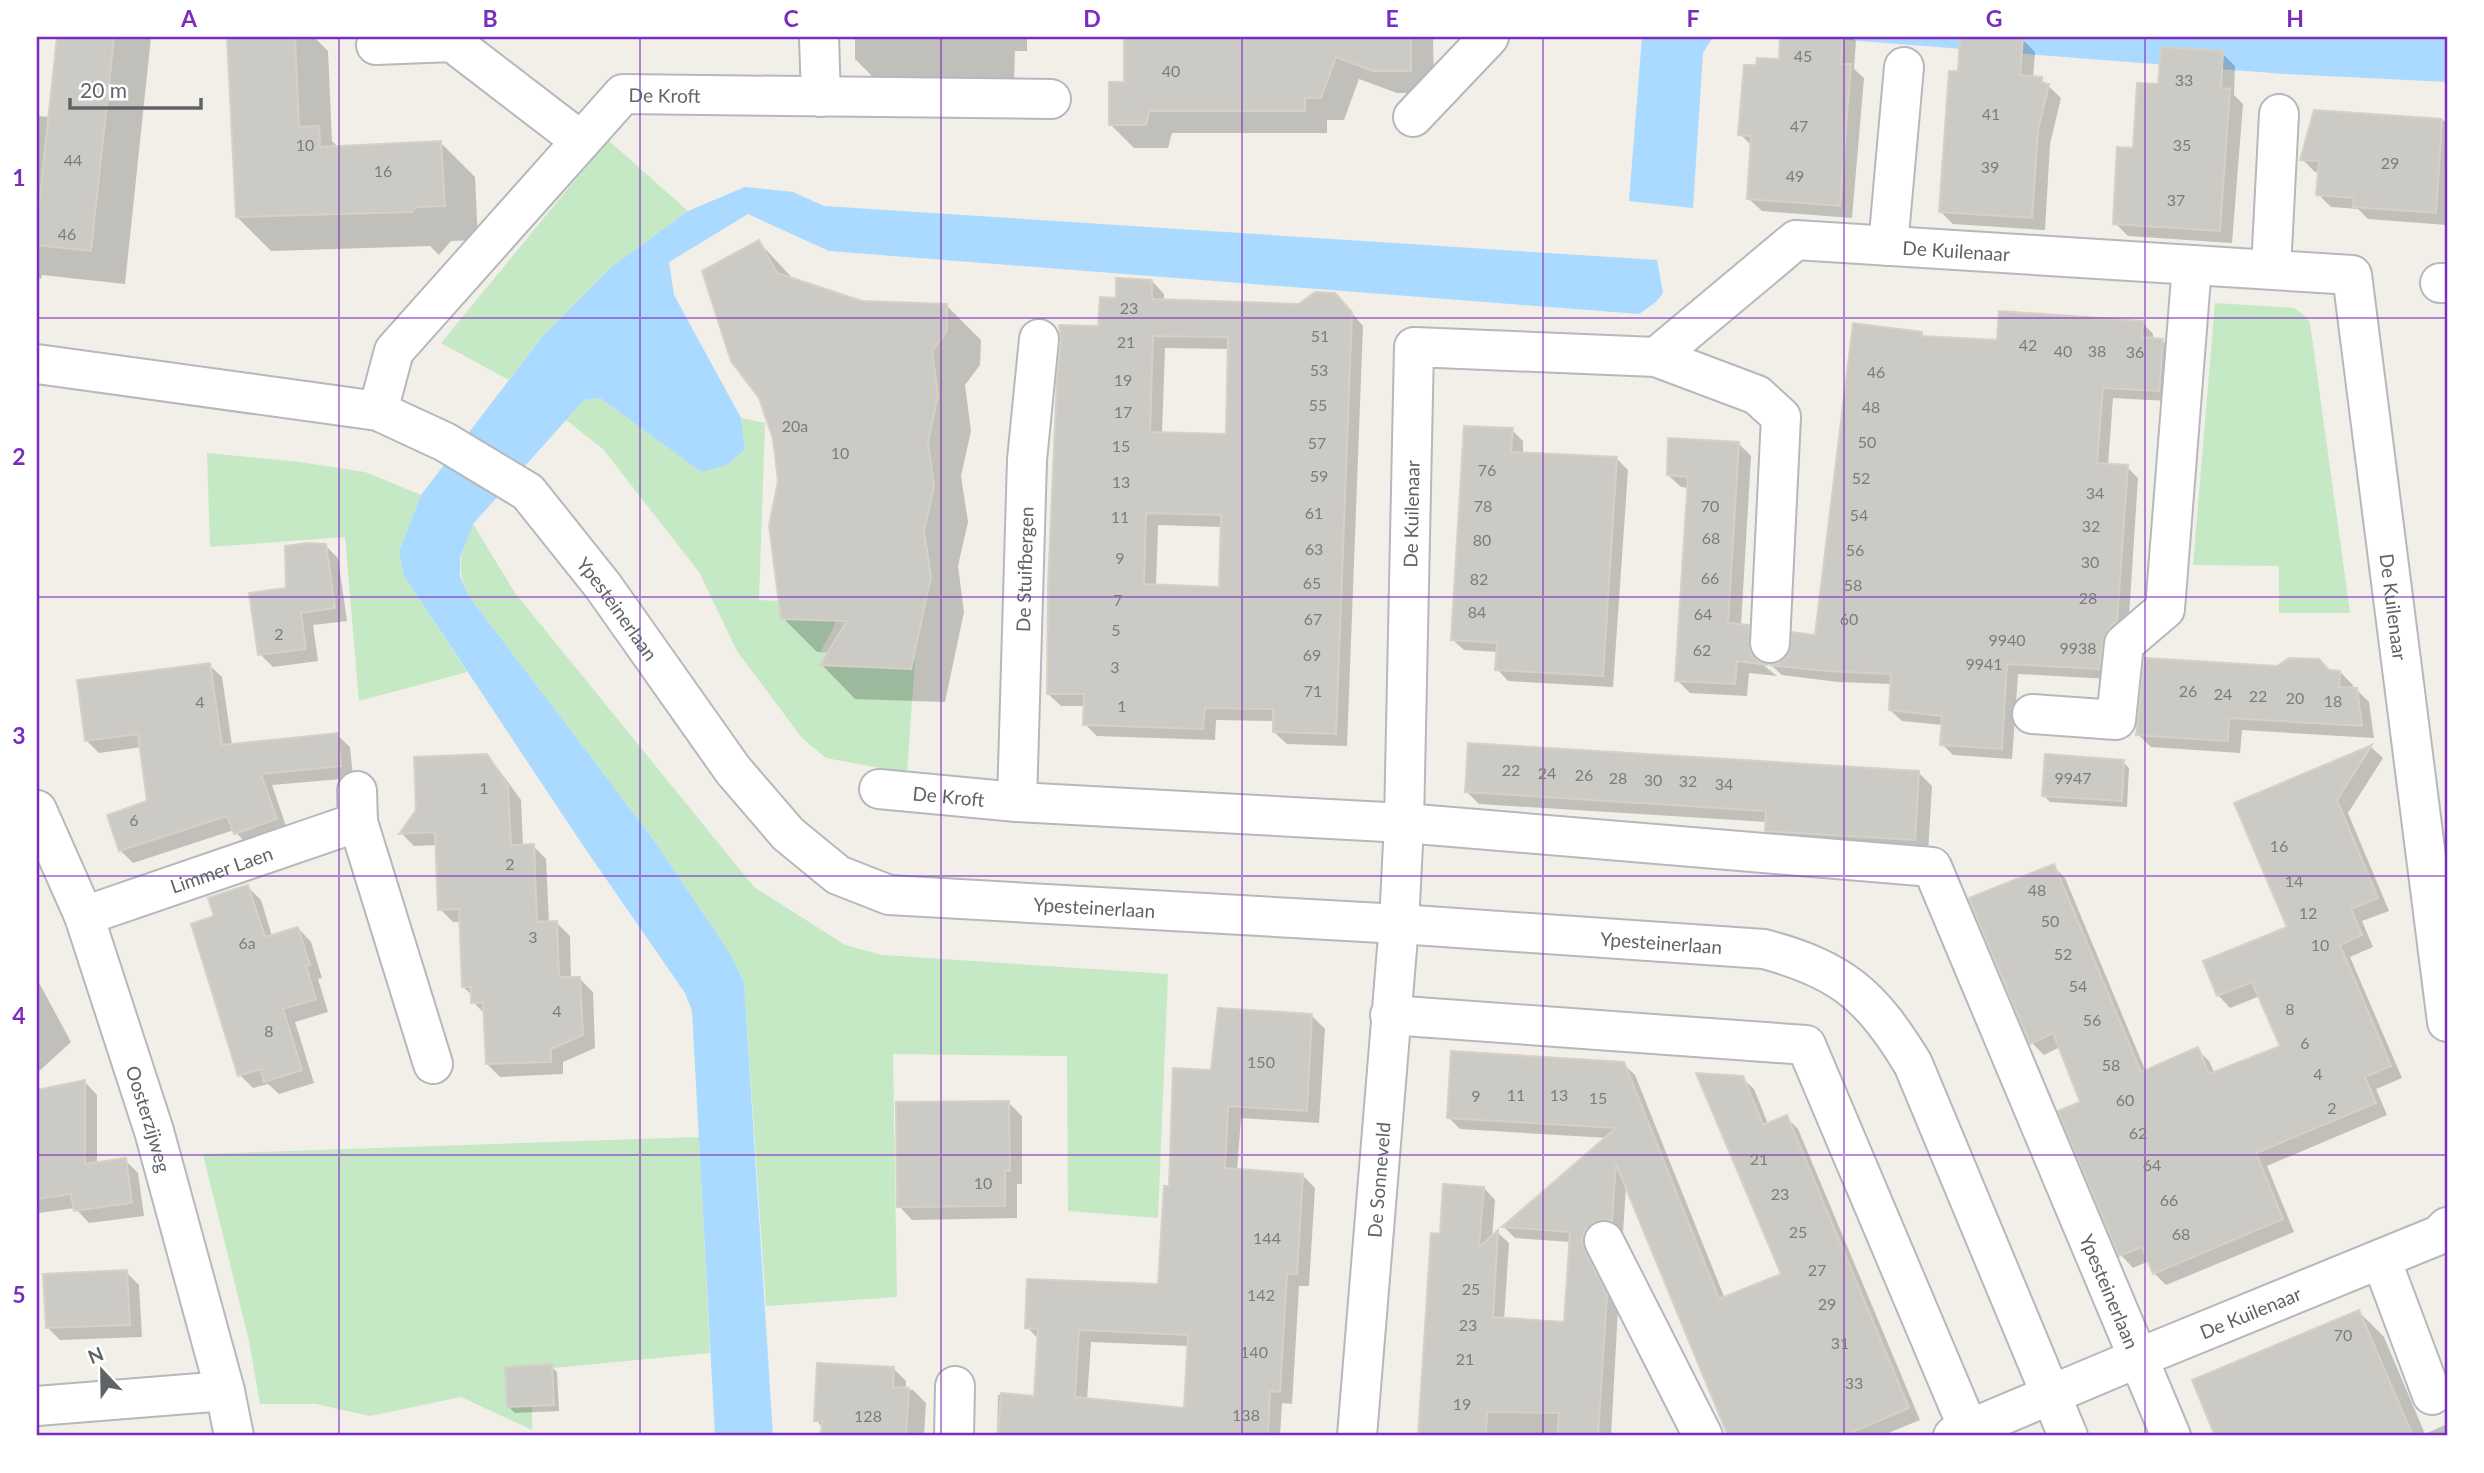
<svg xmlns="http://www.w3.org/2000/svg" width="2484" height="1473" viewBox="0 0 2484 1473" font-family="Lato,sans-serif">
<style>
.green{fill:#c5e8c5}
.water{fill:#aadaff}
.shadow{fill:#0003;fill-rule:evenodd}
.building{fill:#cccac5;stroke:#d6d1c6;stroke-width:2;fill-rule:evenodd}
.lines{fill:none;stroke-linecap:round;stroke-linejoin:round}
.minor-casing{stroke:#b5b8bc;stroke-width:42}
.minor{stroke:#fff;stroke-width:38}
.grid{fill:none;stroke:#7b2cbf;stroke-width:2;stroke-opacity:0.55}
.labels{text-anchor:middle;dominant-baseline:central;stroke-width:5;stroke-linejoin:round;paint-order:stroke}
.number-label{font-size:16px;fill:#7a7d7f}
.street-label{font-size:19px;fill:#5f6368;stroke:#fff}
.neatline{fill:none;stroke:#7b2cbf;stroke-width:2.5}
.grid-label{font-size:23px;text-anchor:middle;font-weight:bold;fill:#7b2cbf}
</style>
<rect width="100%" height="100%" fill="#f1efe8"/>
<path class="green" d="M608,140L688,211L610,268L542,337L509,380L441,343Z
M2215,303L2294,308L2304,315L2310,323L2350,613H2279V566L2193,565Z
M600,398L701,472L745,449L741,418L765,423L759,600L840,604L834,626L821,651L847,667L853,658L915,660L907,773L826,758L802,738L737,651L699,572L603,449L566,420L584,400Z
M207,453L300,462L365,472L421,495L399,552L404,576L467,672L359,701L345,537L210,547Z
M473,524L515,593L754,887L845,945L882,955L1168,974L1158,1218L1068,1211L1067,1056L893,1054L897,1297L766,1306L744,983L731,955L651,836L468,595C455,563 461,555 473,524Z
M699,1137L710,1353L532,1370V1430L461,1397L370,1416L316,1404H260L249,1341L203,1154Z"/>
<path class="water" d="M1642,37H1713L1703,53L1693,208L1629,201Z
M1808,37H2447V82L2285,74Z
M745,187L793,192L824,206L1657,260L1663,293L1656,302L1639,314L829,251L748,214L669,262L674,295L741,418L745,449L727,465L701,472L600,398L584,400L473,524L460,558V576L468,595L651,836L731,955L744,983L773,1436H715L692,1011L685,993L584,847L404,576L399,552L421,495L542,337L610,268L688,211Z"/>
<path class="shadow" d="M58,37H151L125,284L42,275L41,279L37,278V116L50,117Z
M229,37H314L328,51L332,141L339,148L441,143L475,177L478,240L451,241L439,255L430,246L271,251L237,217Z
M855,37H1027V51H1015L1014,82H878L855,59Z
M1126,37H1433L1434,93H1397L1359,79L1344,120H1327V133H1172L1168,148H1134L1111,125L1126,84Z
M1782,37H1851L1856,41L1854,69L1864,78L1852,218L1762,211L1749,199L1752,146L1740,134L1758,67L1780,61Z
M1962,37L2022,39L2035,52L2033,78L2041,79L2061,98L2050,144L2045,230L1953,224L1940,211L1959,73Z
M2222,53L2235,66L2234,95L2243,104L2232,243L2128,236L2115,223L2134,150Z
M2315,112L2447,121V225L2368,219L2358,209L2331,207L2318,194L2320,173L2315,172L2302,159Z
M759,242L795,281L862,302L947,306L981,340L980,365L965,385L971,431L961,476L968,522L958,566L964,612L945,702L855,699L822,665L830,653L817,652L783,618L780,481Z
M1152,281L1164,294V301L1347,307L1363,326L1347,746L1287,744L1274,732L1275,721L1216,720L1215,740L1097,736L1085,724V706H1061L1048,694L1100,328L1117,299ZM1165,348L1230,349L1228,436L1162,434ZM1158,525L1223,527L1221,589L1156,587Z
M2142,322L2153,334V340H2162L2173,352L2169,401L2113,398L2108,465L2127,467L2138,478L2128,632L2110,679L2018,674L2012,759L1953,755L1942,744L1943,725L1902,721L1890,710L1892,684L1838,682L1782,675L1772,666L1780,664L1817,637L1922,334L1926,338L1999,342Z
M1512,430L1523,441V454L1617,459L1628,470L1613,687L1508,681L1497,669L1498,652L1464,650L1452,639Z
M1739,444L1751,456L1741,626L1748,627L1761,640L1762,664L1777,676L1749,673L1747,696L1690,693L1677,680L1689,488L1681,487L1668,475Z
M325,545L338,558L347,621L313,625L318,661L273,667L260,654L287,590Z
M209,665L222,677L232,745L337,735L350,747L353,778L272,785L288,832L248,846L234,830L133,863L121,851L110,816L149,802L142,747L99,753L86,740Z
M2329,671L2340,672L2353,685L2352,689H2356L2369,702L2374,738L2242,730L2240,753L2151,747L2138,734Z
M2371,747L2383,758L2348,813L2389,911L2362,921L2373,947L2350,957L2402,1078L2376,1089L2387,1115L2267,1166L2294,1232L2166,1285L2154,1273L2149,1261L2133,1268L2121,1255L2060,1112L2083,1103L2060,1047L2044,1055L2032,1043L2053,866L2065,878L2146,1072L2197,1049L2209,1061L2215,1074L2282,1047L2260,996L2230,1008L2218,995L2289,928L2236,804Z
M486,756L499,770L521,800L523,846H533L546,859L549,923H557L570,936L571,979H580L593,992L595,1048L563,1062V1074L500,1077L487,1064L485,1014L473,1002V996L463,987L461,922H453L440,909L437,845L414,846L401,833Z
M2123,762L2129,768L2127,807L2050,802L2044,796Z
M1919,773L1932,786L1928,852L1779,843L1767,830V822L1479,804L1466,791Z
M248,887L261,900L272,936L298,928L311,942L322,978L318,979L328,1012L295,1022L314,1083L279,1094L268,1084L253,1088L240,1075L216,918Z
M37,979L71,1042L37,1073Z
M1312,1016L1325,1029L1319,1123L1241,1118L1237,1171L1302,1175L1315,1188L1309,1286H1299L1292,1404L1282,1403L1280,1436H997L998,1395L1035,1397L1039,1340L1027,1327L1160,1286L1171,1188L1213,1072ZM1091,1342L1189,1346L1185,1410L1087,1400Z
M1623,1064L1635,1075L1725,1299L1783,1275L1742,1078L1754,1089L1768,1124L1786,1117L1798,1129L1920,1420L1881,1436H1730L1626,1185L1623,1232L1617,1230L1618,1308L1611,1436H1420L1433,1235L1442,1236L1484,1188L1495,1200L1492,1238L1498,1233L1509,1243L1504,1320L1565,1324L1571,1242L1515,1238L1504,1227L1608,1138L1460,1129L1449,1118Z
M85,1082L97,1095V1164L125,1160L138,1173L144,1216L89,1223L75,1208L39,1213L37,1211V1092Z
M1009,1103L1022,1116V1184H1017V1218L912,1220L899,1206Z
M126,1272L139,1285L142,1337L60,1340L47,1327Z
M2359,1312L2384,1337L2425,1434L2447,1424V1436H2217L2194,1381Z
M551,1366L557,1372L559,1411L515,1413L509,1407Z
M893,1368L906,1381V1389L913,1390L926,1403L924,1436H823V1428L816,1420Z"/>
<path class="building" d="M57,37H114L91,251L37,245V224Z
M227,37H295L299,127L319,126L320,147L441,141L445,206L416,207L412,212L236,217Z
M1124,37H1411V71H1373L1336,57L1321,98H1305V111H1149L1146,125H1109V82H1124Z
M1780,37H1843L1841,64H1851L1840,206L1747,199L1751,136L1738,135L1744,65H1756L1757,58L1779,59Z
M1960,37H2023L2020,75L2042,77V83L2049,84L2038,131L2032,218L1939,212L1949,71H1958Z
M2161,47L2223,51L2221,88L2230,89L2220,231L2113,224L2117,147L2133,148L2137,83L2158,84Z
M2314,110L2442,119L2436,213L2353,207L2354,198L2316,195L2319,161L2300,160Z
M759,240L777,273L862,301L947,304V331L932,351L938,396L928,441L934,487L924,531L931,577L911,669L820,665L847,621L781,619L769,526L778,481L773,439L759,398L731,361L702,271Z
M1116,278L1152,280V299L1299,304L1315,292L1335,293L1352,312L1336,734L1273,732V709L1205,708L1203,729L1083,725L1084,694H1047L1048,587L1057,379L1061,341L1059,325L1098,326L1100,297L1116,298ZM1153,336L1228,337L1226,434L1150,432ZM1146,513L1221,515L1219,587L1144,584Z
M1999,311L2143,321L2142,337L2163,339L2159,391L2103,388L2097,463L2128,465L2117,621L2109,628L2103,641L2099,669L2007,664L2002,749L1940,745L1942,716L1889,710L1891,674L1826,671L1769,665L1779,663L1788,655L1792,632L1815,635L1853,323L1922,332V336L1997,340Z
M1464,426L1513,428L1511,452L1617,457L1603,676L1495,670L1497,643L1451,640Z
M1668,438L1739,442L1728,623L1749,625L1750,652L1758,661L1768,665L1737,661L1735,684L1675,681L1688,477L1667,475Z
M307,543L326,544L335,608L301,613L306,649L258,655L249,593L286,588L285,546Z
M2145,658L2277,666L2289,658L2319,659L2329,670L2340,671L2339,687L2357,688L2362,726L2229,718L2228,741L2136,735Z
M210,663L222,745L338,733L341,766L261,774L277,819L234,834L227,816L119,851L107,815L147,801L138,734L85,741L77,680Z
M1468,743L1919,771L1915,840L1765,831L1766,811L1465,792Z
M2372,745L2337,800L2378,898L2351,909L2362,935L2340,945L2391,1066L2365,1077L2376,1103L2256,1153L2283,1219L2153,1274L2142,1247L2119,1256L2058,1111L2080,1102L2053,1033L2030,1044L1969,898L2054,864L2141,1072L2198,1047L2209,1074L2280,1046L2252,982L2217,996L2203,961L2287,927L2234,803Z
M487,754L508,786L511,845L534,844L537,922L557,921L559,977H580L583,1035L551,1049V1062L486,1064L483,1003H471V987H462L459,909L438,910L435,832L399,834L416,810L414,757Z
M2045,754L2124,760L2122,801L2042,796Z
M248,885L265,937L298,927L310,965L306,966L316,999L283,1009L302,1070L264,1082L261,1069L238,1076L191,924L214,916L208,898Z
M1218,1008L1312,1014L1307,1111L1228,1106L1225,1168L1303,1174L1297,1274H1287L1280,1392L1270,1391L1268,1436H998L1001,1393L1034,1396L1038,1329L1025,1328L1027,1279L1158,1284L1164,1186H1169L1173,1068L1211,1070ZM1079,1330L1188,1335L1184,1408L1075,1397Z
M1451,1051L1624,1062L1719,1299L1781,1274L1696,1073L1743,1076L1763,1125L1787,1115L1909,1408L1843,1436H1728L1616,1164L1612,1221L1604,1219L1594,1222L1586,1229L1582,1239L1585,1251L1607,1295L1598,1436H1557L1559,1413L1487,1412L1486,1436H1418L1431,1233L1440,1234L1443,1184L1484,1187L1479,1247L1498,1230L1493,1317L1564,1322L1570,1232L1502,1227L1616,1128L1447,1118Z
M85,1080V1164L126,1158L132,1203L74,1211L71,1194L37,1199V1090Z
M1009,1101L1010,1171H1005V1206L897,1207L896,1102Z
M127,1270L130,1325L46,1328L43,1274Z
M2359,1310L2413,1436H2215L2192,1380Z
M817,1363L894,1367L893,1387L909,1388L906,1436H821L822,1421H814Z
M552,1364L554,1405L507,1407L505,1367Z"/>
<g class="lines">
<defs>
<g id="minor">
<path d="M819,37L821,97"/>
<path d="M376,45L452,42L581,141"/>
<path d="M1413,117L1489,37"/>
<path d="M1888,246L1904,67"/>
<path d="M2271,269L2279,114"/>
<path d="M2440,283H2447"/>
<path id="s1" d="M1656,357L1796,240L2352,275L2447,1022"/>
<path id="s2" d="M37,364L378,411L445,442L528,492L603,586L733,770L788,834L838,875L889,895L1399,924L1764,949C1842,970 1871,995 1913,1064L2068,1436"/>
<path id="s3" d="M378,411L394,351L623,94L1051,99"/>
<path d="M2032,714L2116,720L2124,644L2165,609L2192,265"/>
<path id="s4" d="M879,789L1017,802L1404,823L1932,867L2171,1436"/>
<path d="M357,791L358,822L433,1064"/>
<path id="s5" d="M1017,802L1027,460L1039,339"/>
<path id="s6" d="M37,810L84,916L154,1131L225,1391L234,1436"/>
<path id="s7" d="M84,916L358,822"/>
<path d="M1390,1015L1806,1045L1968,1428"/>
<path d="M1604,1241L1703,1436"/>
<path d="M2381,1259L2432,1395"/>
<path d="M37,1406L225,1391"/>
<path d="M954,1436L955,1386"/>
<path id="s8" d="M1357,1436L1399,924L1404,823L1414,347L1656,357L1757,395L1781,417L1770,643"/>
<path id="s9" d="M1953,1436L2138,1358L2439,1235L2447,1227"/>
</g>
</defs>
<use href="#minor" class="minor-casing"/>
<use href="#minor" class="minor"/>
</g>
<path class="grid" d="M339,37V1436M640,37V1436M941,37V1436M1242,37V1436M1543,37V1436M1844,37V1436M2145,37V1436M37,318H2447M37,597H2447M37,876H2447M37,1155H2447"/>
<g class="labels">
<g class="number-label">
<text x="1803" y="55">45</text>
<text x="1171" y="70">40</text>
<text x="2184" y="79">33</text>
<text x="1991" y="113">41</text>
<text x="1799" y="125">47</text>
<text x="305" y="144">10</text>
<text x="2182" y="144">35</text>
<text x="73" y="159">44</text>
<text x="2390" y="162">29</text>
<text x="1990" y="166">39</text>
<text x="383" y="170">16</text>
<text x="1795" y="175">49</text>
<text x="2176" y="199">37</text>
<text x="67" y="233">46</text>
<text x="1129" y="307">23</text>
<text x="1320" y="335">51</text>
<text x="1126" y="341">21</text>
<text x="2028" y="344">42</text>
<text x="2063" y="350">40</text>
<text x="2097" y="350">38</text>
<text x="2135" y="351">36</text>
<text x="1319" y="369">53</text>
<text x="1876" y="371">46</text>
<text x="1123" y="379">19</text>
<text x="1318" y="404">55</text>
<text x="1871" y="406">48</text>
<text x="1123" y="411">17</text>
<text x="795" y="425">20a</text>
<text x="1867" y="441">50</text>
<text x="1317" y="442">57</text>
<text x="1121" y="445">15</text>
<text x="840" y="452">10</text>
<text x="1487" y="469">76</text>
<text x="1319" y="475">59</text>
<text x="1861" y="477">52</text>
<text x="1121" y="481">13</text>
<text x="2095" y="492">34</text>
<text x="1483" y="505">78</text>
<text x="1710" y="505">70</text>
<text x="1314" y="512">61</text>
<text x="1859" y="514">54</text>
<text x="1120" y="516">11</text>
<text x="2091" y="525">32</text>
<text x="1711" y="537">68</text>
<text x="1482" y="539">80</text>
<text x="1314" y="548">63</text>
<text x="1855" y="549">56</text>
<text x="1120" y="557">9</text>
<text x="2090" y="561">30</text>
<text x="1710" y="577">66</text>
<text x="1479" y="578">82</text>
<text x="1312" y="582">65</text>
<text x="1853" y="584">58</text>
<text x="2088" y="597">28</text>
<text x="1118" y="599">7</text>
<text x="1477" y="611">84</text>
<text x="1703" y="613">64</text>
<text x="1313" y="618">67</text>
<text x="1849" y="618">60</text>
<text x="1116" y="629">5</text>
<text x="279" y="633">2</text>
<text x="2007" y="639">9940</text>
<text x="2078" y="647">9938</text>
<text x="1702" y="649">62</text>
<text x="1312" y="654">69</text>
<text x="1984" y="663">9941</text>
<text x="1115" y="666">3</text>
<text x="1313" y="690">71</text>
<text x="2188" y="690">26</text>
<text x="2223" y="693">24</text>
<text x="2258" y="695">22</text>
<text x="2295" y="697">20</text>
<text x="2333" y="700">18</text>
<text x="200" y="701">4</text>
<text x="1122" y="705">1</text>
<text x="1511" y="769">22</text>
<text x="1547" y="772">24</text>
<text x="1584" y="774">26</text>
<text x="1618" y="777">28</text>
<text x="2073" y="777">9947</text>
<text x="1653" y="779">30</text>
<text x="1688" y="780">32</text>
<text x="1724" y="783">34</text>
<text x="484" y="787">1</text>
<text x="134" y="819">6</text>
<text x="2279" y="845">16</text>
<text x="510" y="863">2</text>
<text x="2294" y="880">14</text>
<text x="2037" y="889">48</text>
<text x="2308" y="912">12</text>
<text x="2050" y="920">50</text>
<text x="533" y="936">3</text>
<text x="247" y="942">6a</text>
<text x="2320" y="944">10</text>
<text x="2063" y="953">52</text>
<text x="2078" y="985">54</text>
<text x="2290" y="1008">8</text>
<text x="557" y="1010">4</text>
<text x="2092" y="1019">56</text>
<text x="269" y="1030">8</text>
<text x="2305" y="1042">6</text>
<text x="1261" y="1061">150</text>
<text x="2111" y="1064">58</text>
<text x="2318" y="1073">4</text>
<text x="1516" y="1094">11</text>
<text x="1559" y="1094">13</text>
<text x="1476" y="1095">9</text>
<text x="1598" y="1097">15</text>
<text x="2125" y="1099">60</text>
<text x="2332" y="1107">2</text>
<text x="2138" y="1132">62</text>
<text x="1759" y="1158">21</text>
<text x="2152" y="1164">64</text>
<text x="983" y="1182">10</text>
<text x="1780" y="1193">23</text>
<text x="2169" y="1199">66</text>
<text x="1798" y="1231">25</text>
<text x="2181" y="1233">68</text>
<text x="1267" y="1237">144</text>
<text x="1817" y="1269">27</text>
<text x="1471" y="1288">25</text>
<text x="1261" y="1294">142</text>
<text x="1827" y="1303">29</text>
<text x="1468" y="1324">23</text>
<text x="2343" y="1334">70</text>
<text x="1840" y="1342">31</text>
<text x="1254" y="1351">140</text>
<text x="1465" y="1358">21</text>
<text x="1854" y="1382">33</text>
<text x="1462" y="1403">19</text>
<text x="1246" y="1414">138</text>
<text x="868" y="1415">128</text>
</g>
<g class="street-label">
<text stroke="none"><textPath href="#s3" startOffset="448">De Kroft</textPath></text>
<text stroke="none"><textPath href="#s1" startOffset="343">De Kuilenaar</textPath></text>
<text stroke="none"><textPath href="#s8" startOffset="924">De Kuilenaar</textPath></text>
<text stroke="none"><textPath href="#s5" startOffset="233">De Stuifbergen</textPath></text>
<text stroke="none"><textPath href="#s2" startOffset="662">Ypesteinerlaan</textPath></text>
<text stroke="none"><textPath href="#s1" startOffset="1074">De Kuilenaar</textPath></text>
<text stroke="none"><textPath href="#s4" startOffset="70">De Kroft</textPath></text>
<text stroke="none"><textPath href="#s7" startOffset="145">Limmer Laen</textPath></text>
<text stroke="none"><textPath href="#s2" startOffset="1270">Ypesteinerlaan</textPath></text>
<text stroke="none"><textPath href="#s2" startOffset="1838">Ypesteinerlaan</textPath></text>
<text stroke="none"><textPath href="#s6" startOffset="329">Oosterzijweg</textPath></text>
<text stroke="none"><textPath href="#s8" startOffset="257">De Sonneveld</textPath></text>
<text stroke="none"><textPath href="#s4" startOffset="1516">Ypesteinerlaan</textPath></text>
<text stroke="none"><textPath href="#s9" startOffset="322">De Kuilenaar</textPath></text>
</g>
</g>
<rect width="2484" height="1473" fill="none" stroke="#ffffff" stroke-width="77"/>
<g transform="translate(102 1371) rotate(338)" stroke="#ffffff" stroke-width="5" paint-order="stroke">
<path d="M0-5L12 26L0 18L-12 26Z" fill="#5f6368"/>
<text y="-10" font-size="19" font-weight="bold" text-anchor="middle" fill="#5f6368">N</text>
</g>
<path d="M70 98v10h131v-10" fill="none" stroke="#5f6368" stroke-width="3.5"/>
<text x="80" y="98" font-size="21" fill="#5f6368" stroke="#ffffff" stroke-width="5" paint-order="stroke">20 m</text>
<rect x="38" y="38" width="2408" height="1396" class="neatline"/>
<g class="grid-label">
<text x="189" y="27">A</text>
<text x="490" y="27">B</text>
<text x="791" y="27">C</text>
<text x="1092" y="27">D</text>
<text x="1392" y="27">E</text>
<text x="1693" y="27">F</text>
<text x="1994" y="27">G</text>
<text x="2295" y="27">H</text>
<text x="19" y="186">1</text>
<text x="19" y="465">2</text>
<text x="19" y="744">3</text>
<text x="19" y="1024">4</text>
<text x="19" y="1303">5</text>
</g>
</svg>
